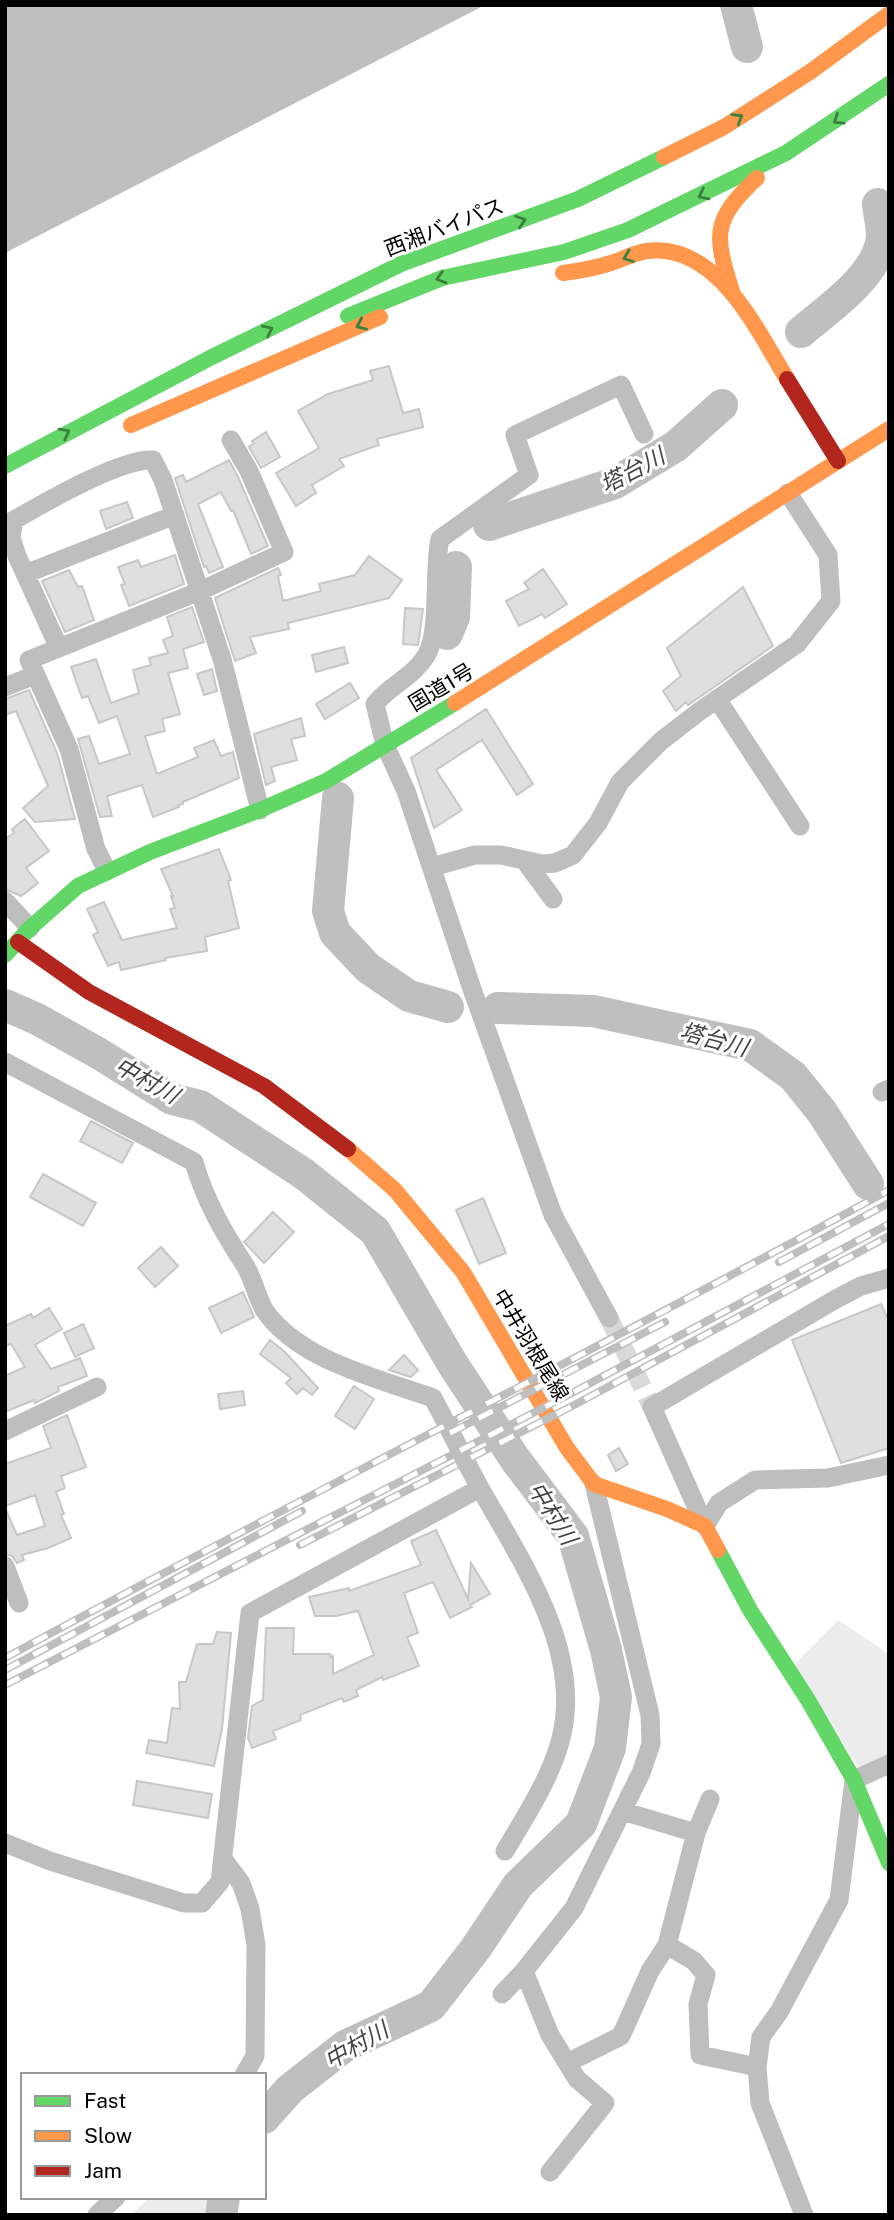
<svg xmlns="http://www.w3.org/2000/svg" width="894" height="2220" viewBox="0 0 894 2220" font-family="'Public Sans','Noto Sans JP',sans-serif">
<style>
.green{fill:#ececec}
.water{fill:#bfbfbf}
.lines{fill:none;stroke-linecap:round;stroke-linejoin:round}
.river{stroke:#bfbfbf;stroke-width:32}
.building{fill:#dfdfdf;stroke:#c7c7c7;stroke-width:2}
.street-tunnel{stroke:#d9d9d9;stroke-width:19;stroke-dasharray:19 10;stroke-linecap:butt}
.street{stroke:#bebebe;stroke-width:19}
.fast{stroke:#63d668;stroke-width:16}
.slow{stroke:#ff974d;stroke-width:16}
.jam{stroke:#b3261e;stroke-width:16}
.rail-casing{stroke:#bebebe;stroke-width:8}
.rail{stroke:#fff;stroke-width:5;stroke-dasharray:16;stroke-linecap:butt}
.oneway{stroke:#3b803e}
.labels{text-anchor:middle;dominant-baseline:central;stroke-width:6;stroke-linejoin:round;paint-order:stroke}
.street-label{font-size:21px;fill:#000;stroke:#fff}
.water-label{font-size:23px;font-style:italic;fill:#444;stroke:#fff}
</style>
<rect width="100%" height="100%" fill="#fff"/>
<path class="green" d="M838,1620L889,1654V1754L859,1768L794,1665Z
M150,2197H214L215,2215H131Z"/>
<path class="water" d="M5,5H485L5,253Z"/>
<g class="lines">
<path class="river" d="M736,5L747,47
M801,332C828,309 873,279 881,243C884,231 879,216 878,204
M489,525L615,483L676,446L722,405
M447,634L454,617L456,567
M338,798L328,911L335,933L368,968L409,996L448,1007
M5,1005L37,1019L98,1053L172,1099L200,1106L304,1174L375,1231L452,1363L515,1459L573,1536L606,1650L616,1697L610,1748L581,1824L518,1885L476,1948L431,2006L345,2046L290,2089L264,2118
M498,1008L593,1011L750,1045L793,1076L822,1112L868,1184
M221,2215L224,2197"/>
</g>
<path class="building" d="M389,366L403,413L419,409L423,427L377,439L379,445L339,459L344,466L312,485L316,493L296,506L276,473L319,448L298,411L328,394L373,380L370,371Z
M266,432L280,457L261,468L249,447L254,443L252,441Z
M229,460L238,477L268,546L251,554L233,510L231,511L221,492L198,504L223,567L209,573L206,566L204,567L175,478L183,475L186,482Z
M127,502L133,518L106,529L100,511Z
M175,555L184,584L129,606L121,585L125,584L118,567L138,560L141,567Z
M369,556L402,580L389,598L288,623L289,629L250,637L256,653L235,661L215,598L278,568L281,575L278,576L283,601L321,591L319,584L355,575Z
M543,569L567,604L545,618L542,614L519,626L506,601L529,589L524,583Z
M69,570L78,587L82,586L94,620L65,632L42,581Z
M743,587L773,646L688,705L686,702L676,711L663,691L681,676L667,648Z
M192,607L204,642L183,649L188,668L168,673L180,714L162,719L165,731L145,736L157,774L198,757L194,748L214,740L221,756L233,752L239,778L183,802V804L178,805L179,807L153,817L142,785L107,796L112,816L100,817L78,739L89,736L99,764L130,754L117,716L99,723L88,696L82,698L71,667L96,659L111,703L139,693L133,670L151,665L149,658L168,653L163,640L173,636L167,617Z
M405,608L423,609L418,645L403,644Z
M344,647L348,663L316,672L312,655Z
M212,669L217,691L204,695L197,674Z
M350,683L359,698L325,719L316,704Z
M29,690L57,753L75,819L35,822L23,808L48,786L16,711L5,715V699Z
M486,709L533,784L517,795L482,740L436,770L462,810L434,828L411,758Z
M301,718L305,736L291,739L297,760L271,767L275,781L266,785L254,734Z
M25,819L49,851L26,868L38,883L21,896L5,889V839L14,833L12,829Z
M219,849L231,880L228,881L239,928L205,937L207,951L165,958L166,960L121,970L119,962L108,966L93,935L98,932L87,909L104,902L122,940L177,928L170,909L175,908L171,896H173L161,869Z
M91,1121L133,1143L122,1163L80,1141Z
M43,1174L96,1203L83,1226L30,1197Z
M483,1198L506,1253L479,1264L456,1210Z
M273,1212L294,1232L264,1263L244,1242Z
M161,1247L178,1266L155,1287L138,1268Z
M243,1292L254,1317L221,1333L209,1308Z
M881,1304L889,1321V1448L841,1463L792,1340Z
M49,1308L62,1329L35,1345L51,1369L80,1358L87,1376L58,1387L59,1391L35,1403L34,1400L5,1412V1376L25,1367L11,1344L5,1346V1326L31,1314L33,1318Z
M83,1324L94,1348L75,1357L64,1333Z
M270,1340L285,1352L318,1388L312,1395L303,1388L297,1394L286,1383L291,1378L260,1354Z
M404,1355L418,1370L411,1377L389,1370Z
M354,1386L374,1399L355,1429L335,1416Z
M243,1391L245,1405L220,1409L218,1394Z
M67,1415L86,1467L61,1476L65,1488L56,1492L64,1514L61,1515L71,1538L48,1548L22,1555L24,1560L17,1563L12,1556L5,1554V1508L17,1535L45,1526L35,1495L5,1506V1464L51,1448L43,1426Z
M619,1448L628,1464L616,1471L608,1455Z
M436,1530L468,1599L471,1563L490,1594L470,1605L472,1607L450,1618L433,1582L404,1593L418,1633L407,1637L419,1666L383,1680L382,1677L356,1690L358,1696L344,1702L342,1698L300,1715L301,1720L273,1731L276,1739L252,1748L248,1738L252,1706L263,1700L266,1628H294L293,1654H330V1657L333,1656V1674L374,1655L358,1611L336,1616H315L309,1597L349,1588V1591L421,1565L411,1541Z
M217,1632L231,1633L222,1729L214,1766L146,1753L149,1740L167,1743L172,1708L180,1709L179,1682H186L197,1644H213Z
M137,1781L212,1794L208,1818L133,1805Z"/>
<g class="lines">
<path class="street-tunnel" d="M609,1318L652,1407"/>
<path class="street" d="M25,574L175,515
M59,648L17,556L11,537L14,520C44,503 121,458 153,460L163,480L222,659L260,810
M5,687L35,675
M717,699L800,826
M525,861L553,899
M432,867L475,855H501L542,864L555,863L573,855L598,823L620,782L661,741L700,711L797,644L831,601L828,555L788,493
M107,871L96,849L69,749L29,660L200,591L284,552L249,471L231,440
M5,901L30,928
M5,1062L194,1162C205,1201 224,1233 246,1267C254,1281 257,1298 265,1311C300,1361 378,1378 433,1398C449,1428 464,1459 480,1488C522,1562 585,1654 560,1742C549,1781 525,1817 505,1851
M882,1092L889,1089
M609,1318L553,1215L472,989L406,791L385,745L375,704C390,685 412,678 426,656C441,632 433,570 440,539L529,475L515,435L621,385L644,434
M5,1431L97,1387
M705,1526L652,1407L836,1299L861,1286L889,1278
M705,1526L719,1503L755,1480L828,1478L889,1465
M5,1566L19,1603
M710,1799L696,1833L667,1945L694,1961L706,1975L698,2004L700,2055L757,2067
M622,1811L696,1833
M5,1843L50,1861L184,1903H202L220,1882L250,1613L480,1488
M223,1859L241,1883L250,1909L256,1945L255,2056L244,2075
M524,1971L550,2035L577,2079L605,2103L550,2172
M502,1994L524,1971L574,1908L641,1773L651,1744L650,1715L594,1484
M567,2063L621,2036L650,1971L667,1945
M97,2215L116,2197
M804,2215L760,2103L757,2067L761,2037L779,2012L839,1900L854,1780L889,1764"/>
<path class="fast" d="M348,316L442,278L564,252L628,230L786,153L889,84
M5,466L210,358L401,264L578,199L664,157
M5,955L30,928L78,886L150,852L260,810L326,781L455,703
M718,1550L750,1610L808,1700L854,1780L889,1863"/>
<path class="slow" d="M664,157L724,127L810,72L889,14
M563,273C579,271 595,268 611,263C623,259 634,253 647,251C717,242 757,330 787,379
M732,291C714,235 712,220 757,178
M131,425L380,317
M455,703L889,429
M348,1149L395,1190L463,1272L567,1448L594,1484L667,1509L705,1526L718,1550"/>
<path class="jam" d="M787,379L838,461
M18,942L89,992L264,1086L348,1149"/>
<defs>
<path id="rail" d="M779,1262L889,1203
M450,1433L665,1322
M300,1545L576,1404L889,1236
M5,1658C298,1499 597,1350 889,1190
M5,1670L302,1511
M5,1685L570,1394L889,1224"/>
</defs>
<use href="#rail" class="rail-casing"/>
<use href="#rail" class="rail"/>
</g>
<defs><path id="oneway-chevron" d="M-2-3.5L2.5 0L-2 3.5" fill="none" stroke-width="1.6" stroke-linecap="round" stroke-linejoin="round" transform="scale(1.75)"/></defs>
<g class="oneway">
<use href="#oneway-chevron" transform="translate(738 118) rotate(-31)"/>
<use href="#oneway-chevron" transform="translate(838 120) rotate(146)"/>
<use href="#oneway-chevron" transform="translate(703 195) rotate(154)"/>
<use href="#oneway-chevron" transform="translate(521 221) rotate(-18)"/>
<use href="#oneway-chevron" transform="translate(628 257) rotate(160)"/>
<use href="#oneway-chevron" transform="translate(441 278) rotate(163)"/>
<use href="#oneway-chevron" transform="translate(361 325) rotate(156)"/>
<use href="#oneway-chevron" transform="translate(268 330) rotate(-26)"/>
<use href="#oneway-chevron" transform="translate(65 433) rotate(-28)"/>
</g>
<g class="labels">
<g class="street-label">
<text transform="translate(444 227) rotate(-21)">西湘バイパス</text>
<text transform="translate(441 687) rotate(-31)">国道1号</text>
<text transform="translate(531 1345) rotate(59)">中井羽根尾線</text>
</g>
<g class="water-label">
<text transform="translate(632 470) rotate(-28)">塔台川</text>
<text transform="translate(714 1039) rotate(15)">塔台川</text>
<text transform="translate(147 1080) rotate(29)">中村川</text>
<text transform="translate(553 1513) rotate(58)">中村川</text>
<text transform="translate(356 2045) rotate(-30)">中村川</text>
</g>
</g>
<rect width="894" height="2220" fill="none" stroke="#000000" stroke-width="14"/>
<rect x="21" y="2073" width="245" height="126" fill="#ffffff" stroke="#999999" stroke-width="2"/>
<rect x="35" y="2096" width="35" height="10" fill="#63d668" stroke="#999999" stroke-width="2"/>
<text x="84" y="2108" font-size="21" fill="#000000">Fast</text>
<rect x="35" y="2131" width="35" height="10" fill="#ff974d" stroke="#999999" stroke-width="2"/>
<text x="84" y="2143" font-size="21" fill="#000000">Slow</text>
<rect x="35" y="2166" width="35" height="10" fill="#b3261e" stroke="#999999" stroke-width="2"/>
<text x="84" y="2178" font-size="21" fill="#000000">Jam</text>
</svg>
